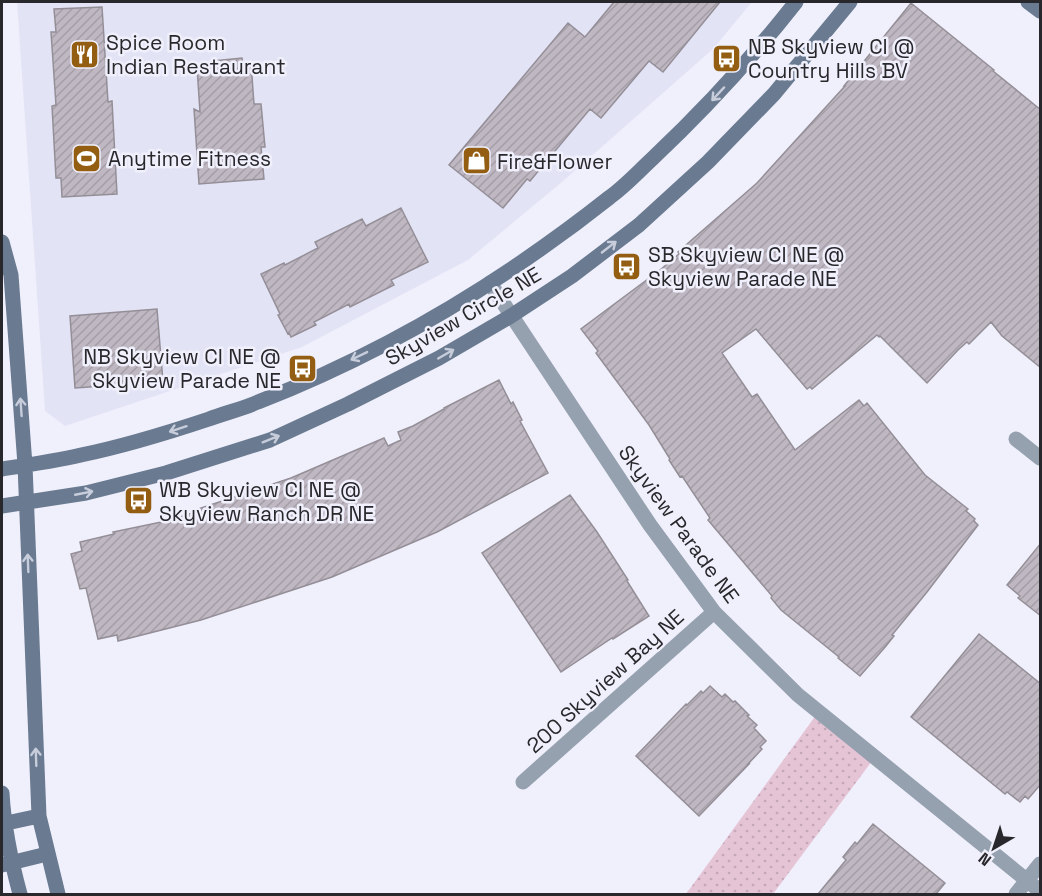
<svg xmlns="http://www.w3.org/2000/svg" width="1042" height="896" viewBox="0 0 1042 896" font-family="'Space Grotesk',sans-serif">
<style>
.built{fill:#e3e3f6}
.grass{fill:url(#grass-dots)}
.building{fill:url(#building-hatch);stroke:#948e97;stroke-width:1.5}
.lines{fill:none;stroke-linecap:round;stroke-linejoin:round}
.street{stroke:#96a1b0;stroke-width:15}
.secondary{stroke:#6a7a90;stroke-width:15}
.oneway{stroke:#c8cddc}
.labels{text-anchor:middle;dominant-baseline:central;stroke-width:5;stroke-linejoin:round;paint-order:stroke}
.poi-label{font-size:21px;fill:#28282c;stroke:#f0f0fc;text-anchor:start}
.street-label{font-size:21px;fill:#28282c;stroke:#f0f0fc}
</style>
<defs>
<pattern id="grass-dots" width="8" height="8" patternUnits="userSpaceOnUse" patternTransform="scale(1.5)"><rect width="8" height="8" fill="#e5c4d6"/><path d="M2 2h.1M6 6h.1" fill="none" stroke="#c4a8b8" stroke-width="1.8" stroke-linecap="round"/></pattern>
<pattern id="building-hatch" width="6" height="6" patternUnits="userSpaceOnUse" patternTransform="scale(1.5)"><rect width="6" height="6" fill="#bfb8c2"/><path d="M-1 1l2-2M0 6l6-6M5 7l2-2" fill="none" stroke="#a49ea7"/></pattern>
</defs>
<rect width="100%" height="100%" fill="#f0f0fc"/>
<path class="built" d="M17,2H752L713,49L562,182L468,260L302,347L65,426L45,411Z"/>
<path class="grass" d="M819,711L875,757L773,894H686Z"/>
<path class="building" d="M614,2H720L663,72L649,61L601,118L590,109L530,181L527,179L503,208L449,165L568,23L585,37Z
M911,3L994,70L993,71L1041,110V368L1002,336L991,322L969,344L967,342L958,350L927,383L880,336L879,337L877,335L812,389L810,387L807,389L756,329L722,353L752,397L757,394L795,450L859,400L864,406L867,403L925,475L968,509L966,511L975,519L974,521L978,525L927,592L892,635L894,636L886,646L860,676L838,658L839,657L781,610L771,598L772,596L708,520L710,518L682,476L680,477L669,460L670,459L649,425L596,353L598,351L581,329L660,270L679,254L678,252L757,183L845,86H844Z
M102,7L108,102L112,101L117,194L62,197L61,178H56L52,106L56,105L51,32H56L54,9Z
M242,58L243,64L251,63L254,104H261L265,147H261L264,179L199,184L194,109L200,112L197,67L213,66V61Z
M401,208L428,262L391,280L394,285L350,307L349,304L314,322L316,325L291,337L289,333L288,334L278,315L280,314L261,274L284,263L285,265L318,248L315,242L362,219L366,226Z
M157,309L163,382L75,388L70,316Z
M499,380L511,404L513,402L522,420L520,421L548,473L437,532L332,577L201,620L118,641L117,635L98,639L86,588L80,589L71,554L82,551L80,542L114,534L113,532L171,520L192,513V511L291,478L384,438L388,446L401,440L398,432L413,426L444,409V408Z
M570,495L597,532L628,580L627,581L649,616L613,639L612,638L561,672L482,553Z
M1041,543V616L1018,598L1020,596L1007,585Z
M979,634L1041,684V784L1028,799L1025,796L1020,802L1007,792L1005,794L911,717Z
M710,686L722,697L725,694L733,702L735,701L749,715L747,716L757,725L754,728L766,741L760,747L762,749L748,764H749L699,816L636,756L686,704L687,705L701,691L703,693Z
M873,824L945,883L936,894H818L846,860L843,857L855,842L857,844Z"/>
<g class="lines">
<path class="street" d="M490,283L650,525L714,612L798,695L1040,891
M1016,439L1040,458
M523,782L714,612
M1016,894L1040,864"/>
<path class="secondary" d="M1028,2L1040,11
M2,242L11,275L25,465L39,816L58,894
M2,469C28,465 55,461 81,455C125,446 167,433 209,419C225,413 242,409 258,402C384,353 504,281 610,197C625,186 638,172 652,159C704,110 752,58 796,2
M2,506L86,493L166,473L270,440L348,404L439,358L511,316L572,276L639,225L708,162L774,94L850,2
M2,793C4,828 11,861 20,894
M2,824L39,816
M2,865L47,854"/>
</g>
<defs><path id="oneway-shaft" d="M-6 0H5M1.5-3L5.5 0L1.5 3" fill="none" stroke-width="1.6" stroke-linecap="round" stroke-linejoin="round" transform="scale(1.5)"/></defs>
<g class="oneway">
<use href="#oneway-shaft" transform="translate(718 94) rotate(133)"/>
<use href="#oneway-shaft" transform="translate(609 247) rotate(-38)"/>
<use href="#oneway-shaft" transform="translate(446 354) rotate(-30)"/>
<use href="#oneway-shaft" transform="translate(359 356) rotate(154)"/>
<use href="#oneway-shaft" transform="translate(21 407) rotate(-94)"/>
<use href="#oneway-shaft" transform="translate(178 429) rotate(162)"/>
<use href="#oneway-shaft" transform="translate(271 439) rotate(-22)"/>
<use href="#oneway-shaft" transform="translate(84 493) rotate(-11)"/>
<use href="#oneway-shaft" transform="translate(28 563) rotate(-92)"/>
<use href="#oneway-shaft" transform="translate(36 757) rotate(-92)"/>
</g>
<defs>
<symbol id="restaurant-square" viewBox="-11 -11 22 22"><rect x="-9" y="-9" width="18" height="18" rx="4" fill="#935e12" stroke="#f0f0fc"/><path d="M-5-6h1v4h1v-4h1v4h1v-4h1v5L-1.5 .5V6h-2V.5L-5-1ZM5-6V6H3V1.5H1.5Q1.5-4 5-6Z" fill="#fff"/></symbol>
<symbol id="bus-square" viewBox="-11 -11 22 22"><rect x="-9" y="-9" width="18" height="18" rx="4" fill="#935e12" stroke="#f0f0fc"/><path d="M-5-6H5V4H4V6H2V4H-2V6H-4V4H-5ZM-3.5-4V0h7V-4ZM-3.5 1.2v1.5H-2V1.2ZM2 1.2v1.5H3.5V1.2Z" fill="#fff"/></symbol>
<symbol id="stadium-square" viewBox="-11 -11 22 22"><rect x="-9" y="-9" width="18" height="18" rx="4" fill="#935e12" stroke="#f0f0fc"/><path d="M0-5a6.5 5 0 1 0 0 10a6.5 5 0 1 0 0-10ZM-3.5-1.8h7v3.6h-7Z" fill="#fff"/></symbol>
<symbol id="shop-square" viewBox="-11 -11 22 22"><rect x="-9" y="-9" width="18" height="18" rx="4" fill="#935e12" stroke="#f0f0fc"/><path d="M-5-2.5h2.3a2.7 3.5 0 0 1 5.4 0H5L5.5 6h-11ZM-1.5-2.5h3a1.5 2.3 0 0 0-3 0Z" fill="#fff"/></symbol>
</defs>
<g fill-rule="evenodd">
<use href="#restaurant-square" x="68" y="38" width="33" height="33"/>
<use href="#bus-square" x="710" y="42" width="33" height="33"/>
<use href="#stadium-square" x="70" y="142" width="33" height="33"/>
<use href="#shop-square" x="460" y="144" width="33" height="33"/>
<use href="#bus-square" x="610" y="250" width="33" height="33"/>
<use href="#bus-square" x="286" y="352" width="33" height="33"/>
<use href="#bus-square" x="122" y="484" width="33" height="33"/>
</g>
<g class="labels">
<g class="poi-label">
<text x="106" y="42">Spice Room<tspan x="106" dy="24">Indian Restaurant</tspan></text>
<text x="748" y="46">NB Skyview CI @<tspan x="748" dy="24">Country Hills BV</tspan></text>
<text x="108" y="158">Anytime Fitness</text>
<text x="497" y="161">Fire&amp;Flower</text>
<text x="648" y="254">SB Skyview CI NE @<tspan x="648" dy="24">Skyview Parade NE</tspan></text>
<text x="281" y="356" text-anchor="end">NB Skyview CI NE @<tspan x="281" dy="24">Skyview Parade NE</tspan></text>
<text x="159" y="489">WB Skyview CI NE @<tspan x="159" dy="24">Skyview Ranch DR NE</tspan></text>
</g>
<g class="street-label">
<text transform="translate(463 316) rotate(-30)">Skyview Circle NE</text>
<text transform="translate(679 524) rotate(54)">Skyview Parade NE</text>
<text transform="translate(605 681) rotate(-42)">200 Skyview Bay NE</text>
</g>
</g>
<rect width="1042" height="896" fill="none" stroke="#28282c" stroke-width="6"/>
<g transform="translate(994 848) rotate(219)" stroke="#f0f0fc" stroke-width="4.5" paint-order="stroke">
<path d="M0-4.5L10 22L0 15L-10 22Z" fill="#28282c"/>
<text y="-9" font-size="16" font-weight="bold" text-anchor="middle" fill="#28282c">N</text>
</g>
</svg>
